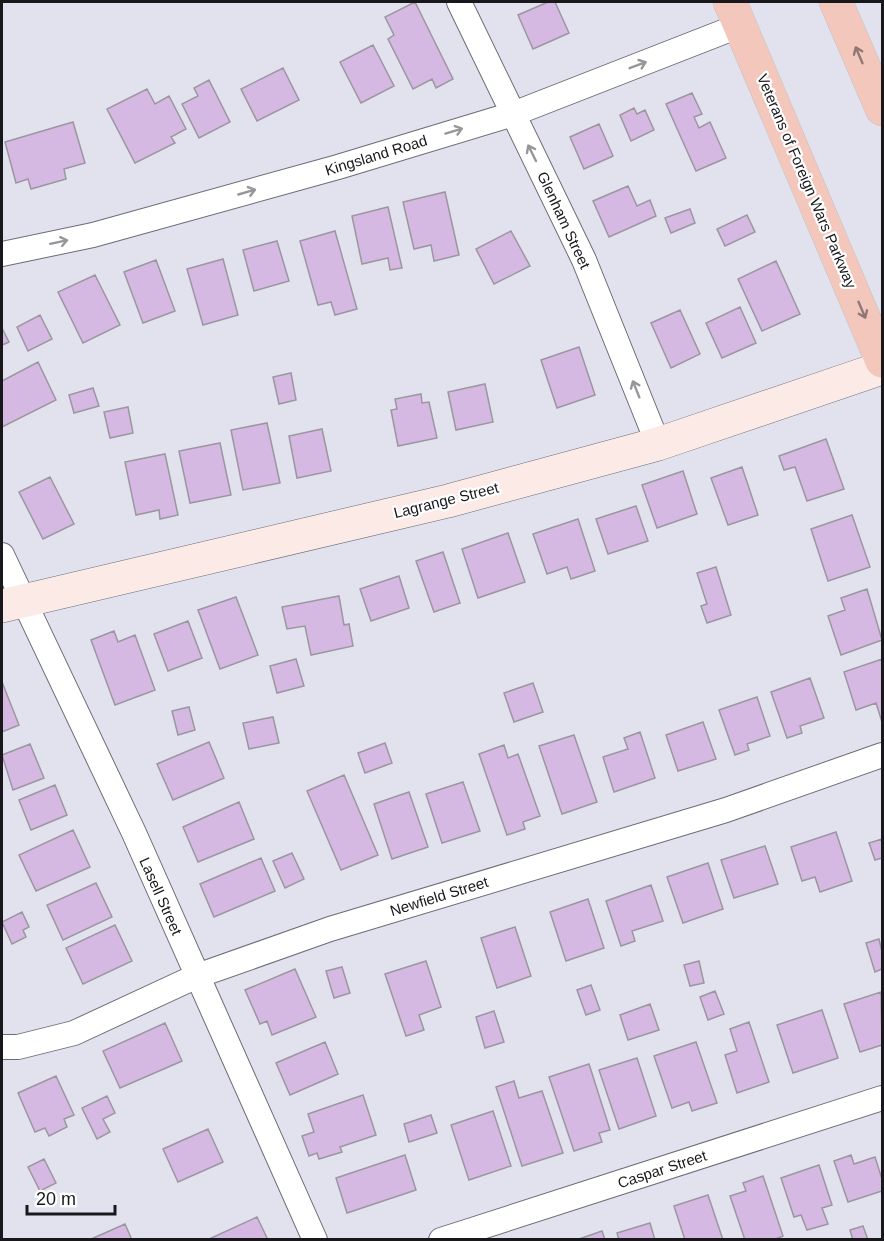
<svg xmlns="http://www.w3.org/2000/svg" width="884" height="1241" viewBox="0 0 884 1241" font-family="Arial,sans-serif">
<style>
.building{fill:#d5b9e2;stroke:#9c96a0;stroke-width:1.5}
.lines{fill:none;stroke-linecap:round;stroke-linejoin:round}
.minor-casing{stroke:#6c6c77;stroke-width:26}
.secondary-casing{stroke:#6c6c77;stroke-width:34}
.trunk-casing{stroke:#c3c3c4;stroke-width:34}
.minor{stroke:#fff;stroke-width:24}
.secondary{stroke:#fbeae6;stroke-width:33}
.trunk{stroke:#f4c7bc;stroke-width:33}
.oneway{stroke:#917874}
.oneway2{stroke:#979799}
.labels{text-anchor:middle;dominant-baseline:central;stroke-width:4.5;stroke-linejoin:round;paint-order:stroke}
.street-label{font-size:15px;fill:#18181c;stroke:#fff}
</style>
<rect width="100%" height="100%" fill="#e1e2ee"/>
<path class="building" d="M415,2L453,79L436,88L432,79L413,89L388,39L394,35L385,17Z
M548,2H555L569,33L533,49L518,15Z
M373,45L394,86L361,103L340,62Z
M283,68L299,100L257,121L241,89Z
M209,80L230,122L199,138L182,104L198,96L194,88Z
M147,89L155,104L169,96L186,129L171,137L175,143L135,163L107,109Z
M692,93L702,114L694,117L699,128L710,122L726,158L696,171L666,104Z
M634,108L637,114L645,110L654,130L631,141L620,115Z
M73,122L85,163L64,169L66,179L31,189L28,179L16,183L5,142Z
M599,124L613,156L584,169L570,137Z
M628,186L637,206L650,200L656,216L609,237L593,201Z
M445,192L459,255L434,261L431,245L414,249L403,202Z
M388,207L402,268L390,270L388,258L362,264L352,216Z
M690,209L695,223L671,233L665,218Z
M747,215L755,232L725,246L717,229Z
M335,231L357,309L335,315L331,302L318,305L300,241Z
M511,231L530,266L494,284L476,249Z
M277,241L289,281L254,291L243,250Z
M223,259L238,315L203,325L187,269Z
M156,260L175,311L143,323L124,272Z
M776,261L800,314L762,331L738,279Z
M95,275L120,325L83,343L58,292Z
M740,307L756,343L722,358L706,323Z
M680,310L700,354L671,368L651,323Z
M40,315L52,339L28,351L17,327Z
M2,328L9,342L2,345Z
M579,347L595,395L557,408L541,360Z
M38,362L56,400L2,427V381Z
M291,373L296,400L279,404L273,377Z
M485,384L493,422L456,430L448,392Z
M93,388L99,406L74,413L69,395Z
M421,394L422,403L429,402L437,438L398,446L391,410L397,409L395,399Z
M128,407L133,433L110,438L104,412Z
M267,423L280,483L243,490L231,430Z
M322,429L331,471L297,478L289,436Z
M826,439L844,489L807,501L795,467L784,470L779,456Z
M220,443L231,495L190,503L179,451Z
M165,454L178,515L160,519L159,510L136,515L125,462Z
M742,467L758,515L728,525L711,478Z
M683,471L697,514L657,528L642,485Z
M50,477L74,524L43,539L19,492Z
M636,506L648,541L608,554L596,519Z
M852,515L870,567L828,581L811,529Z
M578,519L595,571L571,579L567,567L547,574L533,534Z
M508,533L525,582L478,598L462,549Z
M443,552L460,603L434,612L416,561Z
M716,567L731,615L707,623L701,606L707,604L697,573Z
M399,576L409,608L371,621L360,589Z
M867,589L882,640L841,655L828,616L845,610L841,598Z
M339,596L344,625L349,624L353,646L311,655L305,626L287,629L282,607Z
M236,597L258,655L220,669L198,610Z
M188,621L202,658L168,671L154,634Z
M114,631L118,642L135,635L155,690L115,705L91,640Z
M296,659L304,686L277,693L270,666Z
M882,659V722L876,703L856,710L844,672Z
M810,678L824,718L800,726L802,733L787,738L771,692Z
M2,682L19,725L2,732Z
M533,683L543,712L514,722L504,693Z
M757,697L770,736L747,744L749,750L735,755L719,710Z
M189,707L195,730L178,735L172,711Z
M273,717L279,743L249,749L243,723Z
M703,722L716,759L678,771L666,735Z
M640,732L655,778L614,792L603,757L628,749L624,738Z
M574,735L597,802L562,814L539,746Z
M209,742L224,778L173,800L157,764Z
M385,743L392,763L365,773L358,753Z
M30,744L44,778L13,790L2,755Z
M504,745L508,758L518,754L540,816L523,822L525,829L507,835L479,754Z
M344,775L378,855L341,870L307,791Z
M463,782L480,831L442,843L426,794Z
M55,785L67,815L31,830L19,800Z
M409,792L428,847L392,859L374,804Z
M239,802L254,839L198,862L183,827Z
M73,830L90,867L36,891L19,855Z
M836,832L852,881L820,892L815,877L802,881L791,847Z
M882,839V858L875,860L869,843Z
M765,846L778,884L734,898L721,860Z
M292,853L304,879L285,888L273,861Z
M261,858L275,891L214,917L200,884Z
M708,863L723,909L683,923L667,877Z
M96,883L112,917L63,940L47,905Z
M651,885L663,921L632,931L635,941L621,946L606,901Z
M588,899L604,948L566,961L550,912Z
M22,912L29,927L23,930L26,937L12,944L2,922Z
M115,925L132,961L83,984L66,948Z
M515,927L531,976L497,988L481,938Z
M879,939L882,952V969L875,972L866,943Z
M426,961L441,1007L419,1015L424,1030L406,1036L385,974Z
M699,961L704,983L690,986L684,965Z
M342,967L350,993L334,998L326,971Z
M295,969L316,1017L272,1035L267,1021L260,1024L245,990Z
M591,985L600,1010L586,1015L577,990Z
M715,991L724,1014L708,1020L700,997Z
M881,992L882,1045L860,1052L844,1004Z
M650,1004L659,1030L628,1040L620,1015Z
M822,1010L838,1058L793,1073L777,1025Z
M494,1011L504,1042L485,1048L476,1017Z
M749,1022L769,1082L737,1093L725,1055L737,1051L730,1029Z
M165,1023L182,1061L120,1088L103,1051Z
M325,1042L338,1074L290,1095L276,1063Z
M696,1042L717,1103L692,1111L689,1102L672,1108L654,1056Z
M637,1058L656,1116L619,1129L599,1070Z
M589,1064L610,1130L599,1133L602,1142L574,1151L549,1077Z
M56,1076L74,1115L64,1119L67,1127L49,1136L45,1128L35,1132L18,1093Z
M514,1081L519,1098L542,1091L563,1153L522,1166L496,1087Z
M363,1095L376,1135L340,1147L342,1152L319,1159L317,1153L309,1156L302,1136L314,1132L308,1114Z
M107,1096L115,1113L103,1119L110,1132L97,1139L82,1108Z
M493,1111L511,1166L469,1180L451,1125Z
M431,1115L437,1133L409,1142L404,1124Z
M208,1129L223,1162L178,1182L163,1149Z
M405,1155L416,1190L347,1213L336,1178Z
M851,1155L854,1164L875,1157L882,1179V1191L848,1202L834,1161Z
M44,1159L56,1183L40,1191L28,1167Z
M819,1165L832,1205L822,1208L828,1224L807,1230L801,1215L794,1217L781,1178Z
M763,1176L783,1236L773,1240H745L730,1196L746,1191L743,1183Z
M708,1195L723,1240H685L674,1206Z
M257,1217L268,1240H207Z
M650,1223L655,1240H619L617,1233Z
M125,1224L132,1240H89Z
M863,1226L868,1240H853L850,1230Z
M602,1231L605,1240H576Z"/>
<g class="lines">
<defs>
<path id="minor" d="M459,2L584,260L658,444
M2,254L93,235L338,167L513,114L741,25
M2,555L134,833L315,1240
M2,1047H18L74,1033L197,976L330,929L726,810L882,755
M441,1240L882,1098"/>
<path id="secondary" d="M2,606L448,501L658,444L882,368"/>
<path id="trunk" d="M730,2L882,361
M836,2L882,109"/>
</defs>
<use href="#minor" class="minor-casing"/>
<use href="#secondary" class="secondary-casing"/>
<use href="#trunk" class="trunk-casing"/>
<use href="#minor" class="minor"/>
<use href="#secondary" class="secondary"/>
<use href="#trunk" class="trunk"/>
</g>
<defs><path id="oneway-shaft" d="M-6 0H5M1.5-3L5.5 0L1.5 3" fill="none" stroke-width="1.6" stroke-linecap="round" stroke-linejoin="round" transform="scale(1.5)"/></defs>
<g class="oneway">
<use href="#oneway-shaft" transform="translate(859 55) rotate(-113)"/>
<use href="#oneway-shaft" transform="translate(862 310) rotate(67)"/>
</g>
<g class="oneway2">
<use href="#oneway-shaft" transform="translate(638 65) rotate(-21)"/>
<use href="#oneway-shaft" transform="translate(454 131) rotate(-17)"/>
<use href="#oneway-shaft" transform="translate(532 153) rotate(-116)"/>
<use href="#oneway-shaft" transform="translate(247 192) rotate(-16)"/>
<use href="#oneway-shaft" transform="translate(59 242) rotate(-12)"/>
<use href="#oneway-shaft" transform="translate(636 389) rotate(-112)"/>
</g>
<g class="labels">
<g class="street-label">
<text transform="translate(376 155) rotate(-17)">Kingsland Road</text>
<text transform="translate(807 181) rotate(67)">Veterans of Foreign Wars Parkway</text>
<text transform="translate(564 220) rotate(65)">Glenham Street</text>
<text transform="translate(446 500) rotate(-14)">Lagrange Street</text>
<text transform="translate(161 896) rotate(66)">Lasell Street</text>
<text transform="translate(439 896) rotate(-17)">Newfield Street</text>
<text transform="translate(662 1169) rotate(-18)">Caspar Street</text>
</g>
</g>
<rect width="884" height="1241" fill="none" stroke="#18181c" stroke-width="6"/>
<path d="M27 1205v9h88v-9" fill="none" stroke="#18181c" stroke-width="3"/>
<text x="36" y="1205" font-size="18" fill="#18181c" stroke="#ffffff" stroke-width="4.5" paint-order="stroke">20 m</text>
</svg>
